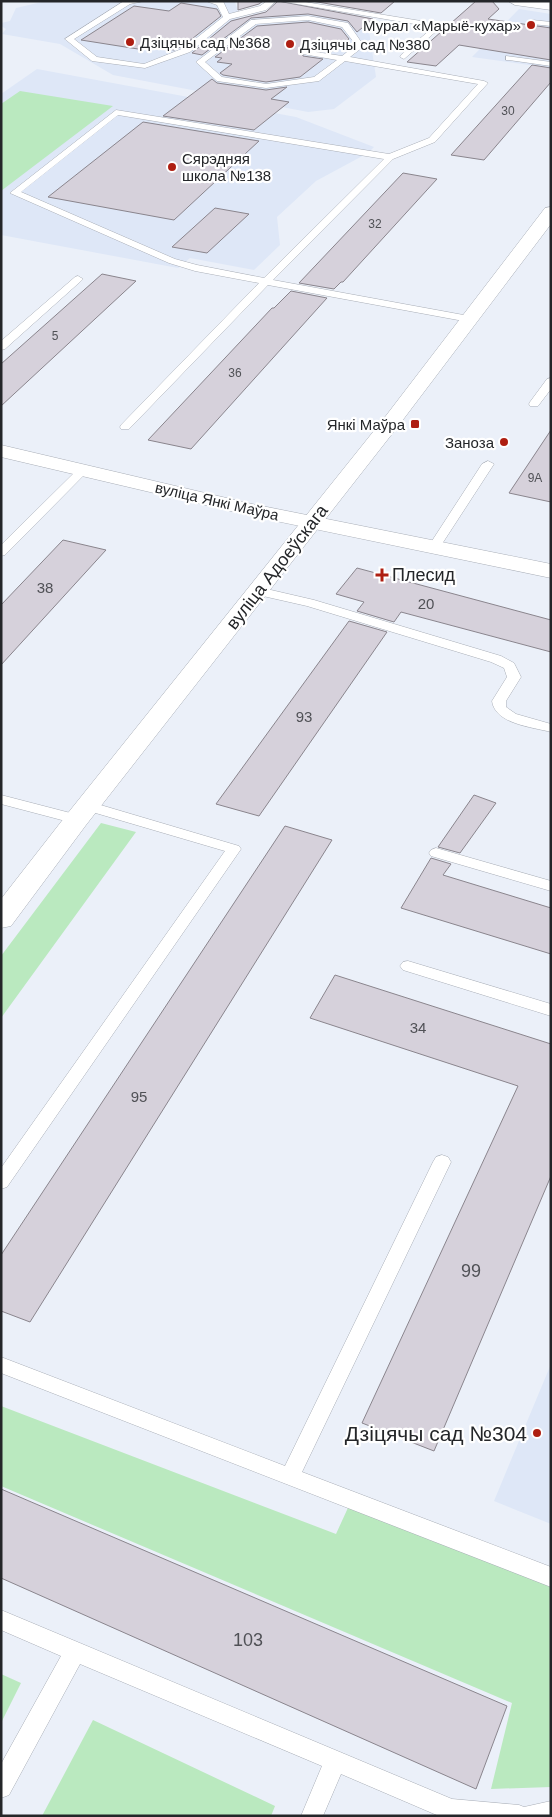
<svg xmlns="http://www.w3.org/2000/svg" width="552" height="1817" viewBox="0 0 552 1817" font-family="Arial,sans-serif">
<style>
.built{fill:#dee7f7}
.green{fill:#bae9bf}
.building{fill:#d6d1db;stroke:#8a858d}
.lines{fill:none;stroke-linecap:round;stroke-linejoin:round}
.service-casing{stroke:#a9aeb7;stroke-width:1}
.tertiary-casing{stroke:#a9aeb7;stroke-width:1}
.secondary-casing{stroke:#a9aeb7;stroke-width:1}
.primary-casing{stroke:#a9aeb7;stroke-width:1}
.service{fill:#fff;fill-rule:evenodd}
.tertiary{fill:#fff;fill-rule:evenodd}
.secondary{fill:#fff;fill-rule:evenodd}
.primary{fill:#fff;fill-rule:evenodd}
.poi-dot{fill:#ae1e11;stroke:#fff;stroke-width:2}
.labels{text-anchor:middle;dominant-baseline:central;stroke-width:4.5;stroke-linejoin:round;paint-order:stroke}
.far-number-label{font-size:12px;fill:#505156}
.far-poi-label{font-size:15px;fill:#242629;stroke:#fff;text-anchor:end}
.far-street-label{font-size:15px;fill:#242629;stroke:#fff}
.number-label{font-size:15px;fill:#505156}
.street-label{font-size:18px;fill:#242629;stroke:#fff}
.poi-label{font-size:18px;fill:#242629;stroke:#fff;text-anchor:start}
.near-number-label{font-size:18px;fill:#505156}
.near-poi-label{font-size:21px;fill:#242629;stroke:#fff;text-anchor:end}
</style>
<rect width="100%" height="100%" fill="#ebf0f9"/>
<path class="built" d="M46,1H229L235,2L241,21L252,18L250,17L255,13L264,15L276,12L317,15L368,24L376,77L334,109L308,112L113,75L60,44L2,34L6,29L1,26V23L10,21L16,8Z
M519,9L551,14V68L472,57Z
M37,69L296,117L374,147L368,153L316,181L277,217L280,245L254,270L190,258L178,268L1,235V94Z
M551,1364V1524L494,1501Z"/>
<path class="green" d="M20,91L113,106L1,191V104Z
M101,823L136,832L1,1018V956Z
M1,1406L336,1534L352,1499L551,1575V1787L491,1789L512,1703L1,1486Z
M1,1674L21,1683L1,1723Z
M93,1720L275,1806L271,1816H42Z"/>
<path class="building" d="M238,1H263L259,4L238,10Z
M278,1L373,19L357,32L348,21L308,14L251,18L202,55L192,53L231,21L266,12Z
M312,1H395L381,13Z
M476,1H492L499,9L488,19L551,28V60L459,45L436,66L407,62Z
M181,3L217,9L221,16L183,46L174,50L144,45L138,49L81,40L134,6L169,11Z
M308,22L341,29L349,39L331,52L302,49L303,56L323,59L300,77L266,82L223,75L220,73L232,64L217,62L222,58L215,57L257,26Z
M532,65L551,68V82L484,160L451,155Z
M212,79L217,83L266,90L287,87L271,99L289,102L254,130L163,116Z
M143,122L259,141L174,220L48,197Z
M403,173L437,179L343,282H341L334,289L299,283Z
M215,208L249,214L207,253L172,247Z
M102,274L136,281L1,406V364Z
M291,291L327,298L191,449L148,440L272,308H274Z
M551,430V502L509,493Z
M63,540L106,550L1,665V605Z
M357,568L551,620V652L401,612L394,622L357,611L364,602L336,594Z
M349,621L387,632L259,816L216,804Z
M474,795L496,803L460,853L438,847Z
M285,826L332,840L30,1322L1,1311V1255Z
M431,858L451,864L443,875L551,908V954L401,908Z
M335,975L551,1044V1176L434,1451L362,1423L518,1086L310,1018Z
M1,1489L507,1706L476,1789L1,1578Z"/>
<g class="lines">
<defs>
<path id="service" d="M124,1H144L130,4L74,39L97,57L144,64L184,48L223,17L217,5L206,1H223L229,14L260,6L267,1H276L266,10L230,19L190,52L145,68L92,61L65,39Z
M280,1H299L421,21L440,28L404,59L400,57L401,55L431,29L420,25Z
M308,16L348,23L364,46L350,57L484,81L488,83L435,142L393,159L273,280L469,316L474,319L469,322L268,285L129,429H121L120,427L121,425L259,283L195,271L169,263L10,193L116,110L389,154L429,138L478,84L345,61L319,81L266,88L217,81L196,62L251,20ZM308,20L342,27L356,45L342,56L303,50V54L337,60L314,77L266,84L222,77L205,62L256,24ZM118,115L384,159L264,278L197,265L175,259L21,192Z
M532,20L551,22V26L532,24Z
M506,56L551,62V66L509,60H506Z
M78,276L83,279L81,281L5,349L1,350V341L75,277Z
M551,378V389L538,406H530L529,404L530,402L547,379Z
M488,461L494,464L440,547L438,550H430L428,547L482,464Z
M83,467L87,468L89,470L87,472L5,555L1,556V545L79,468Z
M258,587L314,600L501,656L514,663L521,677L506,701V707L516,714L551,724V732C532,727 495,724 492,701L507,677L504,668L491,662L307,606L254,594L252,591Z
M1,795L82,816L84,819L82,822L77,824L1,804Z
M87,801L239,846L241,849L7,1187L1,1189V1168L225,851L82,809L80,806L82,803Z
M436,848L551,881V891L431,856L429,853L431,850Z
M408,961L551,1004V1016L403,970L400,966L403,962Z
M442,1155L448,1157L451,1162L302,1472L551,1567V1587L1,1373V1357L285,1466L433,1162L436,1157Z
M1,1610L452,1799L519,1805L524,1807L551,1801V1816H439L341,1774L323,1816H301L322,1766L80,1664L9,1795L1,1798V1764L61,1656L1,1630Z"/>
<path id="tertiary" d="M1,445L252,504L551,564V578L252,516L1,457Z"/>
<path id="secondary" d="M551,207V224L399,425L86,825L11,926L1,928V899L68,813L385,417L545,208Z"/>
<path id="primary" d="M508,1L551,2V10L515,5Z"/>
</defs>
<use href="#service" class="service-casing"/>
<use href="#tertiary" class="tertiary-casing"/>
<use href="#secondary" class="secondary-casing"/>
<use href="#primary" class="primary-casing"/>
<use href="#service" class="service"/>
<use href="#tertiary" class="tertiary"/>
<use href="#secondary" class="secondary"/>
<use href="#primary" class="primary"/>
</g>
<g class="poi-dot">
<circle cx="531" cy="25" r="5"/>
<circle cx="130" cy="42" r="5"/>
<circle cx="290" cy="44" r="5"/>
<circle cx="172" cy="167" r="5"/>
<rect x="410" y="419" width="10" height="10" rx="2.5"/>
<circle cx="504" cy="442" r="5"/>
<path d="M379.5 567.5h5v5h5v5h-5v5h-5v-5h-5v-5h5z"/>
<circle cx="537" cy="1433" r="5"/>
</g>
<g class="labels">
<g class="far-number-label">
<text x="508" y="111">30</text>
<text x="375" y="224">32</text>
<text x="55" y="336">5</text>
<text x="235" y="373">36</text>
<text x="535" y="478">9А</text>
</g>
<g class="far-poi-label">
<text x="521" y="25">Мурал «Марыё-кухар»</text>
<text x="140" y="42" text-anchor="start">Дзіцячы сад №368</text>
<text x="300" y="44" text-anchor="start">Дзіцячы сад №380</text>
<text x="182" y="158" text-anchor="start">Сярэдняя<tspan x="182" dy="17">школа №138</tspan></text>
<text x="405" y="424">Янкі Маўра</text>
<text x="494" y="442">Заноза</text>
</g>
<g class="far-street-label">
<text transform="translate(217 501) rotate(13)">вуліца Янкі Маўра</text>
</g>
<g class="number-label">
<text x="45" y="587">38</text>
<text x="426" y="603">20</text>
<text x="304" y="716">93</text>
<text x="418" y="1027">34</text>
<text x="139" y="1096">95</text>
</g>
<g class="street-label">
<text transform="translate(277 567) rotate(-52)">вуліца Адоеўскага</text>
</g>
<g class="poi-label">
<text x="392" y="575">Плесид</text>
</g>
<g class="near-number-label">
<text x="471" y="1271">99</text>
<text x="248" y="1640">103</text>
</g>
<g class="near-poi-label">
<text x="527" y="1433">Дзіцячы сад №304</text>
</g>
</g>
<rect width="552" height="1817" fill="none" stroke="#242629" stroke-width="5"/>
</svg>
